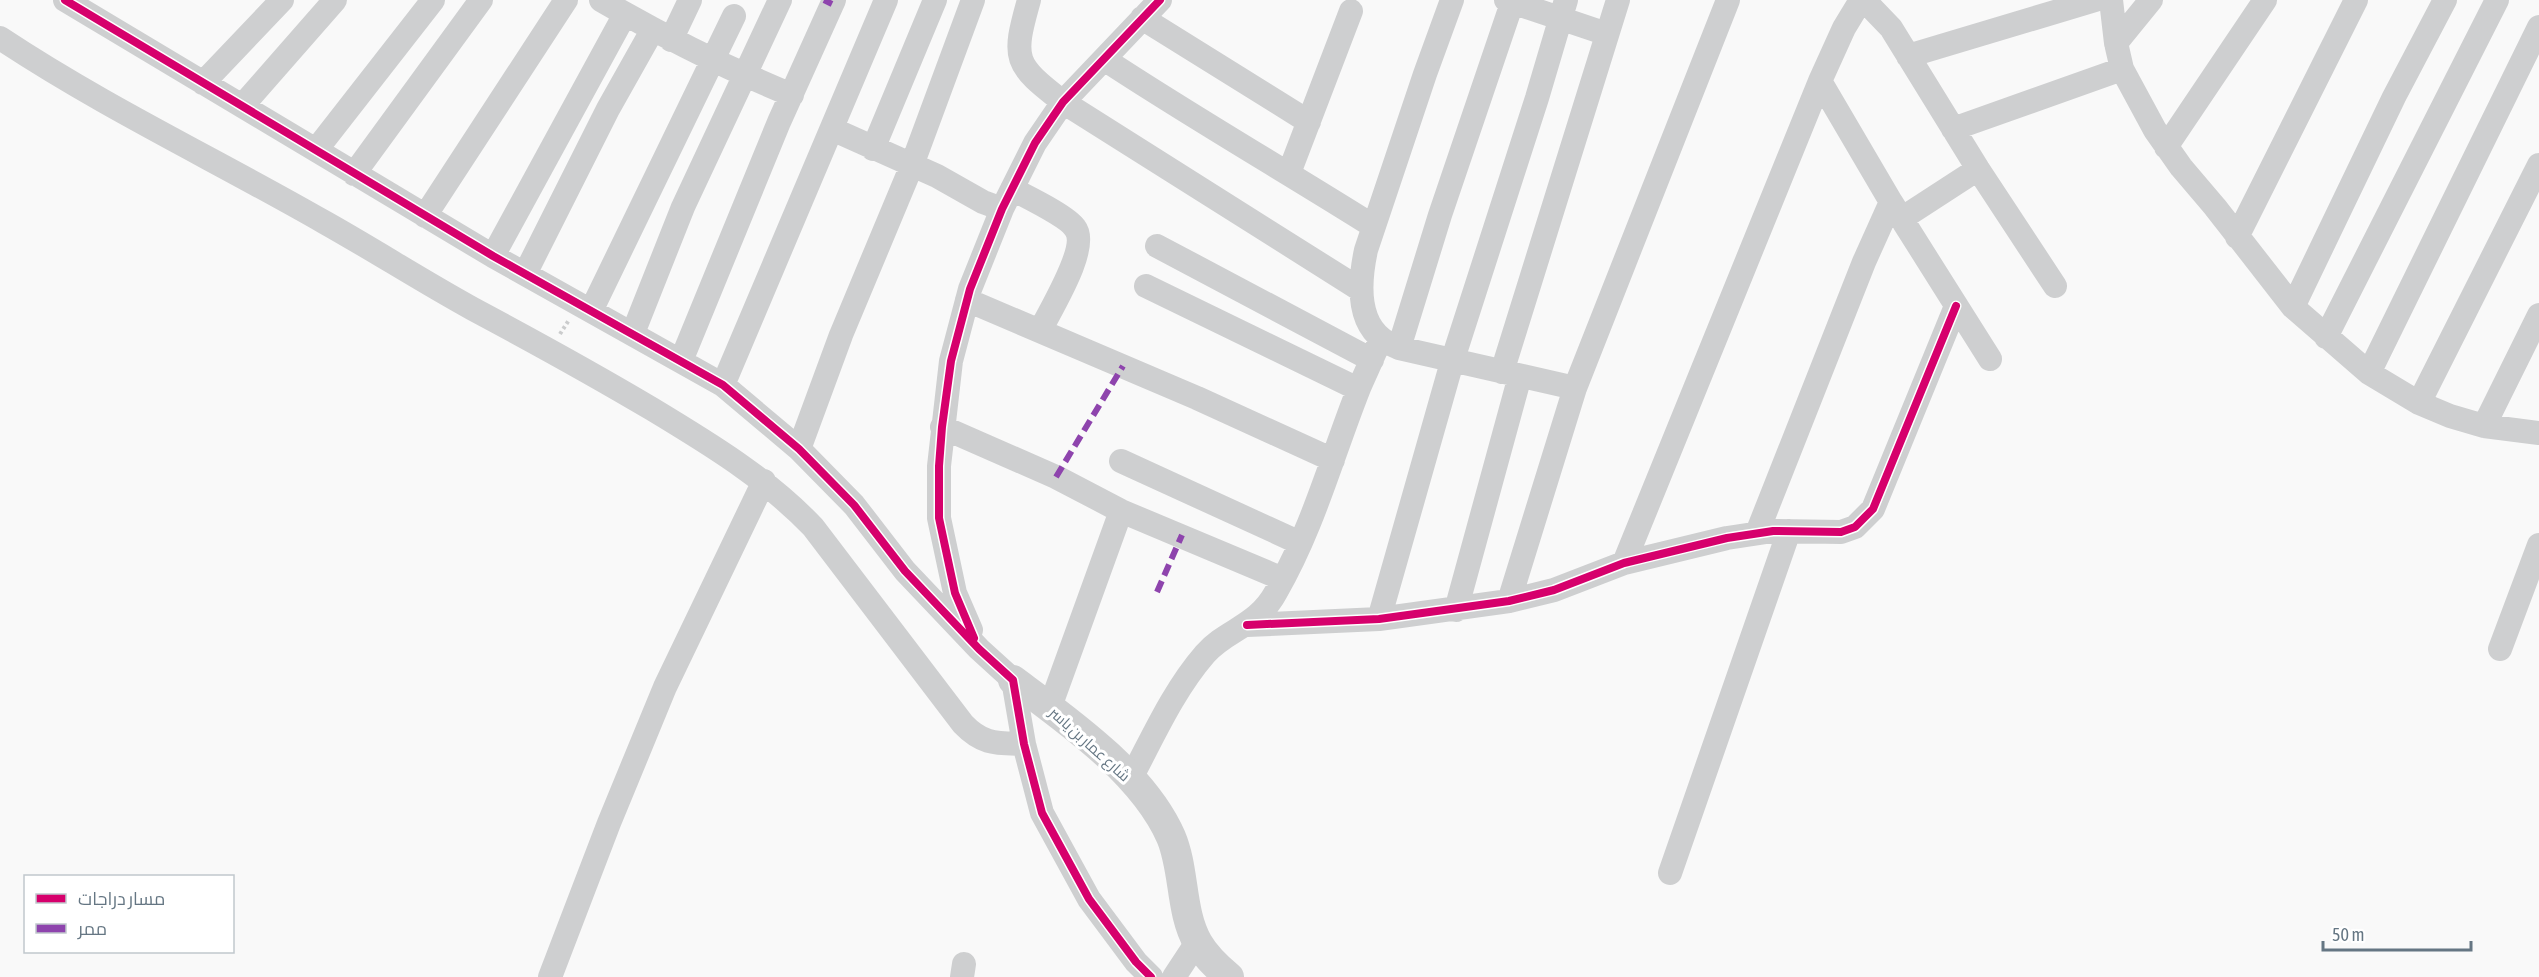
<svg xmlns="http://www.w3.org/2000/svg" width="2539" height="977" viewBox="0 0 2539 977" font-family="'Asap Condensed',Cairo,sans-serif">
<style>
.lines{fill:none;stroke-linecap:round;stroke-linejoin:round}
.path{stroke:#cbcccd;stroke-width:4;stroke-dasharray:3 3;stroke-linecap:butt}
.minor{stroke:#cecfd0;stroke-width:24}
.tertiary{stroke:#cecfd0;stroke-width:30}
.quiet{stroke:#8e44ad;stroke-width:6;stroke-dasharray:12 6;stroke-linecap:butt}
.cycleway-casing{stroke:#fff;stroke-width:11}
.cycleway{stroke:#d6006c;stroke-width:8}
.labels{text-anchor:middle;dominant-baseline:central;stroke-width:6;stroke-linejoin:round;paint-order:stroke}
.street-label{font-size:15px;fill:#657683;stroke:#fff}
</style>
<rect width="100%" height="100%" fill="#f9f9f9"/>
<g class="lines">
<path class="path" d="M560,334L569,320"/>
<path class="minor" d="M65,0L493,256L723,385L799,449L854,505L905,571L979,649L1013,680L1024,744L1042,813L1089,899L1136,962L1151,977
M601,0C663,36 726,68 792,95
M1029,0C1012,60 1014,64 1063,102L1361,290
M1452,0L1425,74L1366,250C1360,278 1356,319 1382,339C1387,343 1393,345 1399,348L1575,388
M1506,0L1607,34
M1864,0L1891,28L1978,169L2055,286
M2111,0L2116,43L2122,69L2155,130L2181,167L2215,207L2293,307L2369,373L2419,403L2450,416L2484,426L2539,433
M1142,18L1309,122
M0,38C104,107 216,160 324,222C374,250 422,281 473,309C533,341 593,374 652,409C710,444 766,478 813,527L963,724C983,745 997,743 1024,744
M671,40L690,0
M2116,43L2151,0
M1908,56L2095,0
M1104,59C1192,117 1284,170 1373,226
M1820,81L1891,202L1990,359
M203,83L282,0
M243,105L335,0
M832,129L937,176L983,202L1002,209
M1953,129L2122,69
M2166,147L2265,0
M873,149L935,0
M316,150L433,0
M1289,173L1351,11
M354,174L481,0
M1012,189C1027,197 1067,216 1075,228C1090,247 1050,310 1040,331
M425,216L566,0
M1901,219L1978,169
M2237,237L2356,0
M1157,246L1372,360
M493,256L625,14
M525,274L608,109L653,29
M1146,286L1358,389
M967,300L1197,398L1333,460
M2293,307L2394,97L2445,0
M591,311L734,16
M633,333L683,207L780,0
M2326,337L2497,0
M1399,348L1440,215L1512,3
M681,361L779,122L834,0
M1502,372L1618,0
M2369,373L2539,27
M723,385L886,0
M2419,403L2539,165
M2484,426L2539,315
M942,427L1056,477L1121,511L1283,579
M799,449L841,335L912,165L973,0
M1121,461L1300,543
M1757,533L1864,262L1891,202
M1624,563L1820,81L1844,28L1861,0
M1509,601L1575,388L1728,0
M1456,610L1520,376
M1379,619L1452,362L1537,98L1566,0
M1247,625L1379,619L1509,601L1554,590L1624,563L1727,538L1773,531L1841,532L1855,527L1873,509L1956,306
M971,630L955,593L939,518V466L951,361L970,289L1002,209L1035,143L1063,102L1160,0
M2500,649L2539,545
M1050,707L1121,511
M1130,780C1153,737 1173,691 1205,654C1227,629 1257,627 1276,592C1313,528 1332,456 1359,388C1366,372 1374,355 1381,338
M1670,873L1789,531
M550,977L609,823L665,687L764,481
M962,977L964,964
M1174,977L1197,942"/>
<path class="tertiary" d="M1013,680C1068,721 1143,773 1171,837C1185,870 1180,912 1198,943C1206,957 1217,967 1229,977"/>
<path class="quiet" d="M824,0L832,4
M1056,477L1123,366
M1157,592L1182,535"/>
<defs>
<path id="cycleway" d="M65,0L493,256L723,385L799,449L854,505L905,571L979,649L1013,680L1024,744L1042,813L1089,899L1136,962L1151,977
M1247,625L1379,619L1509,601L1554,590L1624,563L1727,538L1773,531L1841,532L1855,527L1873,509L1956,306
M974,638L955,593L939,518V466L942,427L951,361L970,289L1002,209L1035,143L1063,102L1160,0"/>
</defs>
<use href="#cycleway" class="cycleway-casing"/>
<use href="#cycleway" class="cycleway"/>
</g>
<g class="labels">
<g class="street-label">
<text transform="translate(1090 744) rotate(42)">شارع عمار بن ياسر</text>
</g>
</g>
<rect x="24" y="875" width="210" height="78" fill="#ffffff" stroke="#c1c8cd" stroke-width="1.5"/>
<rect x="36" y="894" width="30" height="9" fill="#d6006c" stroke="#c1c8cd" stroke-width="1.5"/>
<text x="78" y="905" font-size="18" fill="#657683">مسار دراجات</text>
<rect x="36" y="924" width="30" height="9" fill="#8e44ad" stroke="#c1c8cd" stroke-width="1.5"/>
<text x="78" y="935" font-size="18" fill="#657683">ممر</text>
<path d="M2323 941v9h148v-9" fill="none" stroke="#657683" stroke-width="3"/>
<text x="2332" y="941" font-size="18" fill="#657683" stroke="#ffffff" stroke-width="4.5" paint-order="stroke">50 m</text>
</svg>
